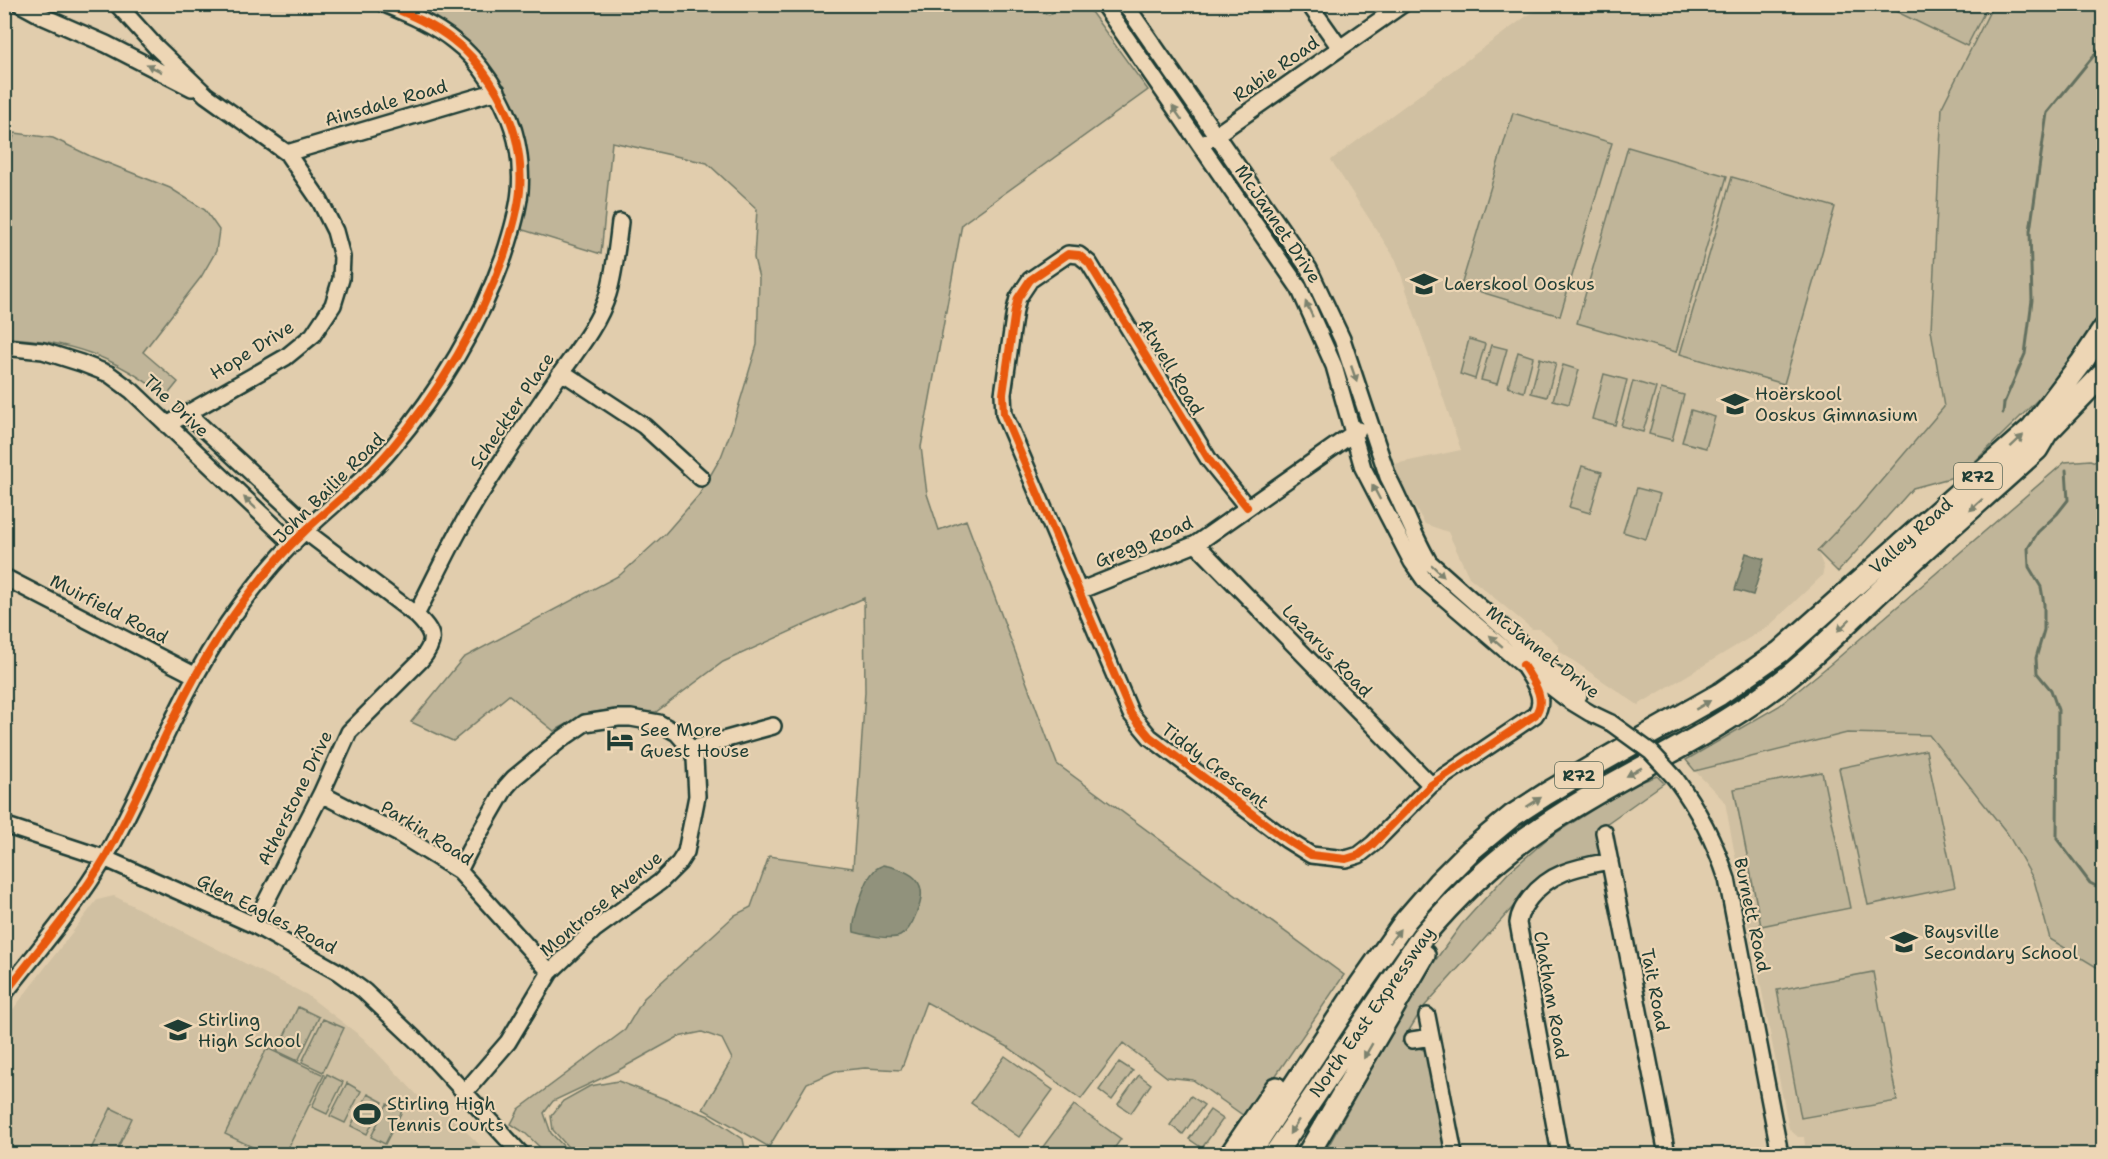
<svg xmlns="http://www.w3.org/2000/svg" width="2108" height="1159" viewBox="0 0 2108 1159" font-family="'Shantell Sans',sans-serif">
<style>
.built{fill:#d0c0a2}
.green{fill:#c0b599;stroke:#707966;stroke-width:1.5}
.water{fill:#91927b;stroke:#63705f;stroke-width:1.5}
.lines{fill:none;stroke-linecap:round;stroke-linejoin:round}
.stream{stroke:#63705f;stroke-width:3}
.minor-casing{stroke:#1f3d34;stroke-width:20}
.highway-casing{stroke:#1f3d34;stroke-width:26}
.minor{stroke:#edd6b5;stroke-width:15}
.highway{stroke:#edd6b5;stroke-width:21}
.minor-bridge-casing{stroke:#1f3d34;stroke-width:20;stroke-linecap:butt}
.minor-bridge{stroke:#edd6b5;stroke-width:15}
.cycleway-casing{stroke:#edd6b5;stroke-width:11}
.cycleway{stroke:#e8590c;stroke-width:8}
.oneway{fill:#7c826e}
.labels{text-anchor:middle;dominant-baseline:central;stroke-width:4.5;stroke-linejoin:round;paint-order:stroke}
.shield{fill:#edd6b5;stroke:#5d6b5b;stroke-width:1.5}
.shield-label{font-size:16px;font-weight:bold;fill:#1f3d34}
.street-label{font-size:18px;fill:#1f3d34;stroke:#edd6b5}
.poi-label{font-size:18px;fill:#1f3d34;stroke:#edd6b5;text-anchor:start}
</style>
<rect width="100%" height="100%" fill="#e1cdad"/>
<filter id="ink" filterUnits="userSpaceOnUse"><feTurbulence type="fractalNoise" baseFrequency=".0167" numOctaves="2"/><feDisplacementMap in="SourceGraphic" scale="12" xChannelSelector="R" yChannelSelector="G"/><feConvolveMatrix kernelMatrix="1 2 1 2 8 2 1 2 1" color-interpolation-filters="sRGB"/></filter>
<g filter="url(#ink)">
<path class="built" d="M1551,5H1993L1942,108L1931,330L1945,407L1858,508L1817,550L1824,568L1822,576L1769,626L1638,705L1559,651L1558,645L1549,636L1539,629H1532L1469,577L1448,532L1425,524L1390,465L1461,450L1396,260L1331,160L1528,15Z
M1847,733L1929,735L2007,833L2034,880L2050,939L2103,971V1154H1792L1799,1146L1805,1145L1804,1137H1798L1789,1129L1756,961L1760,957L1757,947L1752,945L1725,802L1695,771Z
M114,896L307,995L363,1038L420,1098L438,1104L489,1154H5L4,1021L97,900Z"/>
<path class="green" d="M1017,4L1049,15L1064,5H1086L1148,90L962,224L921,447L927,494L939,530L966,520L1057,764L1344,975L1247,1118L1193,1080L1167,1077L1123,1043L1081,1099L1008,1047L926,1002L901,1070L865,1068L835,1071L807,1083L769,1147L703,1109L732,1059L722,1039L702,1032L678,1037L617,1071L553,1101L544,1113L551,1133L571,1154H547L525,1133L511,1124L519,1109L625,1030L644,998L735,915L751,907L769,856L853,868L865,692L864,598L723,662L656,712L613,709L586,714L554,731L509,695L453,741L411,722L463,658L620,575L665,534L699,495L721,457L732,428L757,345L759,278L754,258L757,209L707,163L612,142L601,254L520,229L529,164L516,117L506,90L489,66L463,38L400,5Z
M1883,5H1988L1967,46Z
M1993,5H2103V311L2071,367L1961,475L1913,488L1838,572L1817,551L1858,508L1944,407L1931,330L1942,107Z
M1513,113L1612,143L1560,316L1461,286Z
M15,133L53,138L90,156L170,188L205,210L219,230L216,251L201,277L143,352L178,382L166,397C117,357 67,340 5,338L4,164Z
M1628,147L1727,176L1676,352L1577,323Z
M1732,177L1835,207L1784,384L1680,354Z
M1469,339L1485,344L1475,379L1460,374Z
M1491,345L1507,349L1497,384L1481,380Z
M1518,352L1533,357L1524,392L1508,387Z
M1540,358L1556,363L1547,397L1531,393Z
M1563,365L1579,370L1569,404L1553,400Z
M1604,374L1627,380L1615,425L1592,419Z
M1633,381L1656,388L1643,432L1621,426Z
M1661,389L1684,395L1672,440L1649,434Z
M1691,410L1715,417L1706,448L1682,442Z
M2090,460L2104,465L2103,971L2050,939L2034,880L2007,833L1929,735L1847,733L1695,771L1686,760L1779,706L1832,663L2065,462Z
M1582,466L1602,472L1590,513L1569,507Z
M1637,488L1660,494L1646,539L1623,532Z
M1926,750L1955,887L1868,905L1839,768Z
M1822,772L1850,908L1761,926L1734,789Z
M1657,776L1664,783L1596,831L1601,849L1597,856L1528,890L1422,1009L1402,1042L1424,1050L1428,1054L1447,1154H1324L1403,1011L1432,965L1461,925L1509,872L1548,838L1630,786Z
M1873,972L1897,1101L1801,1118L1777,990Z
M298,1007L319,1017L298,1061L277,1051Z
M323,1019L344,1028L323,1072L302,1062Z
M267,1048L324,1075L285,1154H267L225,1134Z
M1005,1056L1053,1090L1019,1137L971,1103Z
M1119,1062L1133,1071L1112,1100L1099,1090Z
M327,1074L343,1082L327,1114L312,1107Z
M1139,1075L1151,1084L1131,1113L1118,1104Z
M618,1081L709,1116L743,1139L746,1154H574L553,1130L551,1116L563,1101L590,1086Z
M347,1083L361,1091L345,1123L330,1116Z
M368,1094L383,1102L367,1134L351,1126Z
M1191,1096L1204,1105L1183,1134L1170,1125Z
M387,1104L402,1111L385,1144L371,1137Z
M1074,1105L1121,1139L1110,1154H1042L1039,1152Z
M111,1108L132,1118L115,1154H103L91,1149Z
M1210,1110L1223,1119L1202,1148L1189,1139Z"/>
<path class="water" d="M1746,553L1764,559L1753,595L1735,590Z
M883,865C913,871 931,882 916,914C913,922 908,932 900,936C890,940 864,935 854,932C852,919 865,880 874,871C876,868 880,867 883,865Z"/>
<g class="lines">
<path class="stream" d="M2003,413L2004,403L2025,354L2032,300L2030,231L2047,113L2104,43
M2066,470L2068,500L2057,514L2038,532L2028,548L2029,567L2041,587L2044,604V630L2036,658L2037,673L2051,690L2058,710L2057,839L2090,883L2104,890"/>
<defs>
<path id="minor" d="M20,4L44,17L106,44L192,88
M117,4L155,46L206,95L287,153L320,201L335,231L342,257L341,279L333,305L313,335L286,357L167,425
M1103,4L1299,288L1334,366L1363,468L1412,562L1426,582L1523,665L1567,699L1590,713L1611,723
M1125,4L1309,269L1342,339L1388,477C1403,505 1413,535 1429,562L1579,695
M1309,4L1340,48
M1210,139L1403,4
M287,153L497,91
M4,347L43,351L81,363L109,374L132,391L293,544
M562,372L644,426L701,478
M187,413L310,527
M1247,507L1209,460L1089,263L1079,255L1068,254L1030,280L1018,298L1015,310L1003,394L1004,414L1131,714L1150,737L1287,840L1311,855L1346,859L1359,855L1373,844L1431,785L1535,715C1548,698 1532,680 1523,665
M1196,544L1431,785
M4,577L196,676
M1079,591L1196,544L1358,430
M416,615C439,570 460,524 488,482C510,448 533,414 556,380C575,353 598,326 608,294C615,271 617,246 620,222
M691,749L773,726
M1675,778C1698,809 1715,842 1727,879L1780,1154
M321,794L399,834L459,871L550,972
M4,825L104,858L254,925L338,972L364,991L420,1044L521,1154
M1604,832L1667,1154
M459,871L469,851L506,787L514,778L559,741L585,723L618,718H631L659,723L677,733L691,749L695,759L697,796L686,852L679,863L660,882L594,930L550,972L508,1042L464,1093
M254,925L321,794L349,732L420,661C438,640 433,632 416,615L305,531
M4,994C39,949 77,905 106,856C149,780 178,695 228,623C251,590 276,558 306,530C334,503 365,480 390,450C439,392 478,328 504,256C511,235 518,213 520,191C523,152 512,114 490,81C480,66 469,52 454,41C433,24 408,14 384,4
M1427,1016L1454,1154
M1412,1040L1431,1037
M1560,1154L1518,923C1519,913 1524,906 1530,898C1551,871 1579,867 1610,861"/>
<path id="highway" d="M1231,1154L1276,1088
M1249,1154L1361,984L1406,920L1438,883L1471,850L1512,816L1546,794L1602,761L1720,694L1780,652L2032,428L2082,362L2104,329
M1275,1154L1422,937C1457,896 1497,857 1542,827C1615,777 1697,744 1768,692C1811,661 1847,622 1886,586C1935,539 1987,495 2037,449L2047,432L2104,373
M1308,1154L1424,955"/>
</defs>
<use href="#minor" class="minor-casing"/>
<use href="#highway" class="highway-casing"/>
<use href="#minor" class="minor"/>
<use href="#highway" class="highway"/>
<defs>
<path id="minor-bridge" d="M1611,723L1651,752L1675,778"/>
</defs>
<use href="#minor-bridge" class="minor-bridge-casing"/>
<use href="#minor-bridge" class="minor-bridge"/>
<defs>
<path id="cycleway" d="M1247,507L1209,460L1089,263L1079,255L1068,254L1030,280L1018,298L1015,310L1003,394L1004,414L1131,714L1150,737L1287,840L1311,855L1346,859L1359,855L1373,844L1431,785L1535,715C1548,698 1532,680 1523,665
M4,994C39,949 77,905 106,856C149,780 178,695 228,623C251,590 276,558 306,530C334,503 365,480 390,450C439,392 478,328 504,256C511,235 518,213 520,191C523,152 512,114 490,81C480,66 469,52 454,41C433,24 408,14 384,4"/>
</defs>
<use href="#cycleway" class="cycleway-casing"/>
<use href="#cycleway" class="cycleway"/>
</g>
<defs><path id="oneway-solid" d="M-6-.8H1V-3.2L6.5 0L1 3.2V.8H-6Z" transform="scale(1.5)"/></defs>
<g class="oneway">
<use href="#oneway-solid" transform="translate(154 68) rotate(-153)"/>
<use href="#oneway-solid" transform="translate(1177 113) rotate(-125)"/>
<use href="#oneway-solid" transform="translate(1309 309) rotate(-115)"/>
<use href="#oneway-solid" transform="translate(1354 374) rotate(71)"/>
<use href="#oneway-solid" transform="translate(2017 441) rotate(-43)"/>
<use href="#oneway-solid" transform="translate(1376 492) rotate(-118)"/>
<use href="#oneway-solid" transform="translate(250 503) rotate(-137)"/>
<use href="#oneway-solid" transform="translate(1976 505) rotate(138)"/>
<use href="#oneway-solid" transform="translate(1438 571) rotate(44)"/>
<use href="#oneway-solid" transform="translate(1844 625) rotate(136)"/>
<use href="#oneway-solid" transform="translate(1496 641) rotate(-139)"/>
<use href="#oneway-solid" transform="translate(1703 705) rotate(-31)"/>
<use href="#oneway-solid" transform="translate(1634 772) rotate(151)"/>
<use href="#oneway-solid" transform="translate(1534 802) rotate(-33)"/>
<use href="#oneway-solid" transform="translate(1395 936) rotate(-54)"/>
<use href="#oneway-solid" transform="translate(1368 1051) rotate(120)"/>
<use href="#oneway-solid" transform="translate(1294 1127) rotate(123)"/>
</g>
</g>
<defs>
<symbol id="school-bare" viewBox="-9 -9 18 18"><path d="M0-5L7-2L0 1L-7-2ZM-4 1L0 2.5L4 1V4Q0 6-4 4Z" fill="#1f3d34" stroke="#edd6b5" stroke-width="2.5" paint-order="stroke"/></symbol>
<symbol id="hotel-bare" viewBox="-9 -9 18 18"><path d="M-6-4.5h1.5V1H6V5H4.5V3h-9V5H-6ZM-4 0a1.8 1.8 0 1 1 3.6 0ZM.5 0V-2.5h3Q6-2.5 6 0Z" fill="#1f3d34" stroke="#edd6b5" stroke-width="2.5" paint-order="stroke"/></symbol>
<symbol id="stadium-bare" viewBox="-9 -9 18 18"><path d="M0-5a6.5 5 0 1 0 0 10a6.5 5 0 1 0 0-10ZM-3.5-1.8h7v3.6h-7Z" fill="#1f3d34" stroke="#edd6b5" stroke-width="2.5" paint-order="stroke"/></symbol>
</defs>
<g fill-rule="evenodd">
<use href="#school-bare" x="1405" y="265" width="38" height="38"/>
<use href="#school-bare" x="1716" y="385" width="38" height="38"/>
<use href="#hotel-bare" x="601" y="721" width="38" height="38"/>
<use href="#school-bare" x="1885" y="923" width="38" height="38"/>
<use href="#school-bare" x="159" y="1011" width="38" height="38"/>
<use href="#stadium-bare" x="348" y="1095" width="38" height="38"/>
</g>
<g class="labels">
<g class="shield">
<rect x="1954" y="463" width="48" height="26" rx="4.5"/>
<rect x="1555" y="762" width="48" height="26" rx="4.5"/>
</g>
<g class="shield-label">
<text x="1978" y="476">R72</text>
<text x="1579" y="775">R72</text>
</g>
<g class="street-label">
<text transform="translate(1276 69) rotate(-35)">Rabie Road</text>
<text transform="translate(386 103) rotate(-16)">Ainsdale Road</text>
<text transform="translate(1278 224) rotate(56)">McJannet Drive</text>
<text transform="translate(252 350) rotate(-32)">Hope Drive</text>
<text transform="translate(1171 367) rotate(59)">Atwell Road</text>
<text transform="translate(176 406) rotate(43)">The Drive</text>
<text transform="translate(512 411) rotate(-56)">Scheckter Place</text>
<text transform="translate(329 488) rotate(-45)">John Bailie Road</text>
<text transform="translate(1911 536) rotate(-42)">Valley Road</text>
<text transform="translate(1144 542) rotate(-23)">Gregg Road</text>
<text transform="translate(109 609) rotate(27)">Muirfield Road</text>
<text transform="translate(1327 651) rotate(46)">Lazarus Road</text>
<text transform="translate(1543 652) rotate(38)">McJannet Drive</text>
<text transform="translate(1215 766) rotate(37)">Tiddy Crescent</text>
<text transform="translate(295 798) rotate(-64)">Atherstone Drive</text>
<text transform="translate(427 833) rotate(32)">Parkin Road</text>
<text transform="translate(601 904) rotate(-40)">Montrose Avenue</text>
<text transform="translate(267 914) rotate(27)">Glen Eagles Road</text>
<text transform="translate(1752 915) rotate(78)">Burnett Road</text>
<text transform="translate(1655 990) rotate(79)">Tait Road</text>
<text transform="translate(1551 995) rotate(80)">Chatham Road</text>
<text transform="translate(1372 1012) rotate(-55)">North East Expressway</text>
</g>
<g class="poi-label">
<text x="1444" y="284">Laerskool Ooskus</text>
<text x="1755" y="394">Hoërskool<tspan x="1755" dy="21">Ooskus Gimnasium</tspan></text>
<text x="640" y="730">See More<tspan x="640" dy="21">Guest House</tspan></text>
<text x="1924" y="932">Baysville<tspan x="1924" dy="21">Secondary School</tspan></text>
<text x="198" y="1020">Stirling<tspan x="198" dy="21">High School</tspan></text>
<text x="387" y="1104">Stirling High<tspan x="387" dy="21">Tennis Courts</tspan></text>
</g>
</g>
<rect width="2108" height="1159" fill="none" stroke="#edd6b5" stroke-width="24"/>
<rect x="12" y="12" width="2084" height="1135" fill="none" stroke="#1f3d34" stroke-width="2" filter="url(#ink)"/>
</svg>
